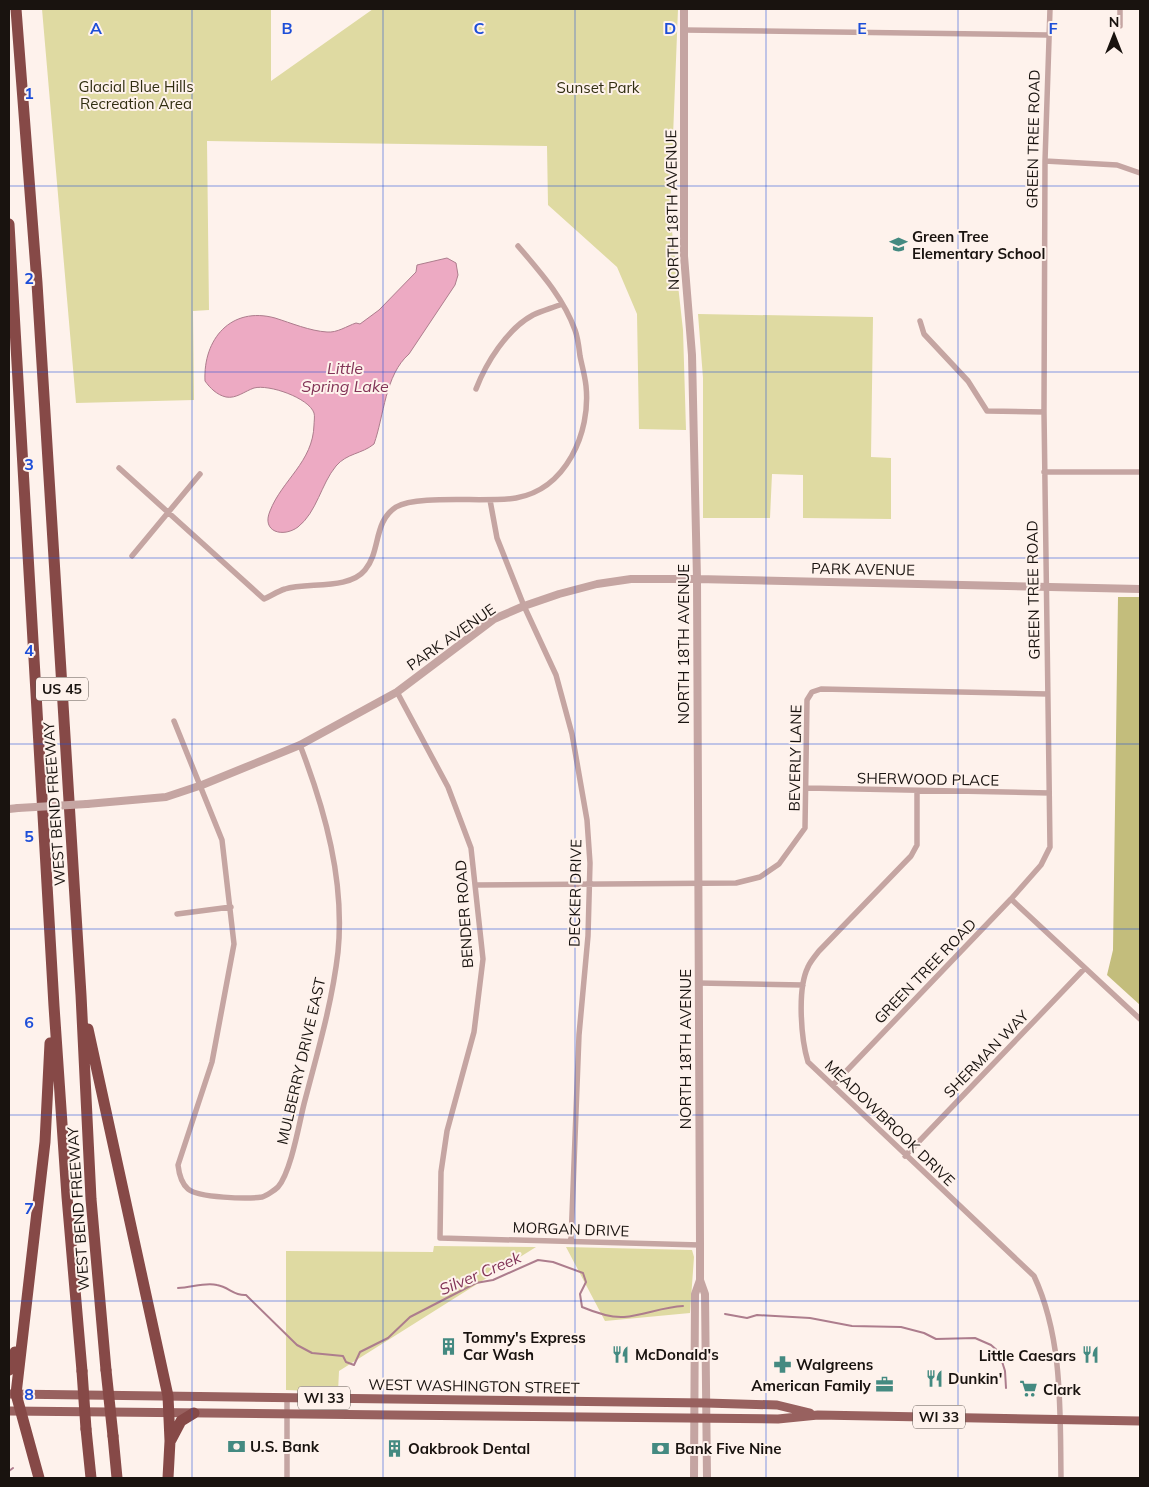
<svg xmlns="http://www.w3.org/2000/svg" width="1149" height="1487" viewBox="0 0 1149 1487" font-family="Mulish,sans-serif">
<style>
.green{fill:#dfdaa2}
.forest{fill:#c3bd7c}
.water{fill:#edaac3;stroke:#ad7d8d}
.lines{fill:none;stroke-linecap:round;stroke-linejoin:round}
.stream{stroke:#ad7d8d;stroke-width:2}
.minor{stroke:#c5a5a2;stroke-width:5.5}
.tertiary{stroke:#c5a5a2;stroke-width:8}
.primary{stroke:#98615f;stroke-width:9}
.motorway{stroke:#864947;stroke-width:11}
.tertiary-bridge{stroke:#c5a5a2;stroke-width:8}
.motorway-bridge{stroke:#864947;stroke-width:11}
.grid{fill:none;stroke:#1d4ed8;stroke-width:1;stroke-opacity:0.55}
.labels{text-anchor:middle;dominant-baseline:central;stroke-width:4;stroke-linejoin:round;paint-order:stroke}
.shield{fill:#fef2ec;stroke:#5e5651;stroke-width:1}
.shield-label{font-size:14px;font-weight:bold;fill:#19130f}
.park-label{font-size:15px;fill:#312e11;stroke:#fef2ec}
.street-label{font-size:15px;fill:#19130f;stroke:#fef2ec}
.poi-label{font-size:15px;font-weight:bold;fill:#19130f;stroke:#fef2ec;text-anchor:start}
.water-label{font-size:16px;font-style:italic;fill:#823457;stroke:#fef2ec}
.grid-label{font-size:16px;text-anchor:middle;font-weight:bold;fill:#1d4ed8;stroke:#fef2ec;stroke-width:4;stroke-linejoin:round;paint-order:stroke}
</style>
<rect width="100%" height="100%" fill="#fef2ec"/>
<path class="green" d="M42,9H271V81L373,9H678L670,213L683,330L686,430L639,429L637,314L617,267L548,205L547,146L207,141L209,310L193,311L194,400L76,403Z
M698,314L873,317L871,457L891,458V519L803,518V475L772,474L770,518H703V378Z
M434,1246L536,1247L339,1371L338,1392L286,1390V1251L433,1252Z
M566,1247L692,1250L694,1257L690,1313L605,1321Z"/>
<path class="forest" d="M1118,597H1140V1005L1107,975L1113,950Z"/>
<path class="water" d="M447,258L456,263L458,275L455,285L409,354C385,375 384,416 374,444C362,454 347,453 336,466C321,484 317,512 298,527C283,538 261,532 270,511C282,480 313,462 314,425C314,422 315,416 314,413C309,398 269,384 254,388C245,391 236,399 226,397C217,395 210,388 205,381C203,339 231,306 275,318C291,323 310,331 327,332C337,333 347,326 356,323L360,324L379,310L416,272L417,265Z"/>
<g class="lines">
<path class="stream" d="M178,1288C191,1288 204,1282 217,1285C229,1287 234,1296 246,1295L297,1345L312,1353L343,1356L346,1362L354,1365L360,1352L388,1338L410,1317L476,1283L493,1280L538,1260L553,1262L583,1273L586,1282L580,1294L582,1307C594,1312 611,1318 624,1317C644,1315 663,1307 683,1306
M725,1314L747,1318L757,1315L810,1318L852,1326L901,1327L924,1333L936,1339L975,1338L991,1345L999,1352L1005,1371L1006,1388
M9,1471L13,1468"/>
<path class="minor" d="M1120,9V26
M684,30L1047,35
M1045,161L1117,165L1140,173
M920,321L924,334L968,381L987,411L1044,412
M476,389C486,363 507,329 533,315C542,311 552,308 562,304
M119,468L264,599C271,596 278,591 285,589C307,582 349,590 365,570C381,551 373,522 396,507C418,494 487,503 516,498C566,489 591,433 586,386C585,376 582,366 580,356C579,348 578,338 575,330C563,297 540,272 518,246
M1044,472H1140
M490,500L497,538L524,606L556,675L572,734L587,820L590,863L588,936L579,1035L571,1241
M132,556L200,474
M397,692L448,787L471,848L483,959L474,1032L447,1131L441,1172L440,1238L700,1245
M174,721L222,840L234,944L212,1062L178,1165C179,1174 181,1183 188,1189C198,1198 248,1199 262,1197C266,1196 275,1190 278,1187C291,1172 299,1124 304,1104C317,1054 332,1004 338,952C345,881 325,810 300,745
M807,788L1049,793
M917,791V845L911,856L819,951C815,956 810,962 808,967C797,989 801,1039 808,1062L1034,1276C1063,1338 1060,1411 1061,1478
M476,885L736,883L760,877L779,864L805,828L807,700L812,692L821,689L1047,694
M1011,899L1140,1019
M177,914L231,907
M698,983L803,985
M833,1085L1011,899L1041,865L1050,847L1044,412L1045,161L1050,9
M905,1156L1085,968
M287,1478V1397"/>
<path class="tertiary" d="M684,9V256L692,355L697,579L700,1245V1280L695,1294L694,1478
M87,804L166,797L202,785L300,745L397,692L494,619L524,606L559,594L597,584L631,579H697L1140,589
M9,809L18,808
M700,1280L705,1294L707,1478"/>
<path class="primary" d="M9,1394L706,1403L777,1405L810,1413
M9,1411L778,1419L818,1415L1140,1421"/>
<path class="motorway" d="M16,9L37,283L81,995L91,1199L106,1370
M9,224L54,1006L67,1197L82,1371
M88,1029L168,1396L170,1441L168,1478
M9,1370L15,1352
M86,1429L91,1478
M113,1436L117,1478
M171,1440L181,1421L194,1413
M39,1478L16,1394L45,1142L50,1043"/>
<path class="tertiary-bridge" d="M18,808L87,804"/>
<path class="motorway-bridge" d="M106,1370L113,1436
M82,1371L86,1429"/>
</g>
<path class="grid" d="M192,9V1478M383,9V1478M575,9V1478M766,9V1478M958,9V1478M9,186H1140M9,372H1140M9,558H1140M9,744H1140M9,929H1140M9,1115H1140M9,1301H1140"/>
<defs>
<symbol id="school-bare" viewBox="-9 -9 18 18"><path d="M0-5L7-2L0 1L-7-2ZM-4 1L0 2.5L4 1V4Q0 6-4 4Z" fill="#448a81" stroke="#fef2ec" stroke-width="2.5" paint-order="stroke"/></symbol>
<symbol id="building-bare" viewBox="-9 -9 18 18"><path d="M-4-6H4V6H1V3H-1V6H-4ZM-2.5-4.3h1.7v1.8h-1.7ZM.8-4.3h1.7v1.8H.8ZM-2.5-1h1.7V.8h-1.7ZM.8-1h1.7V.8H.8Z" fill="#448a81" stroke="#fef2ec" stroke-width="2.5" paint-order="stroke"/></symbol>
<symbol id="restaurant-bare" viewBox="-9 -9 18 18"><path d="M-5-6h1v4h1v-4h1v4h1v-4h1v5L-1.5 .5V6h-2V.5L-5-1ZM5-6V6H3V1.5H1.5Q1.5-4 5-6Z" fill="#448a81" stroke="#fef2ec" stroke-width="2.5" paint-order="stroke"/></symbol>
<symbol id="pharmacy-bare" viewBox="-9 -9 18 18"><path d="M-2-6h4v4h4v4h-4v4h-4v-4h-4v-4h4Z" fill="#448a81" stroke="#fef2ec" stroke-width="2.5" paint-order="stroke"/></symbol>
<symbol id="office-bare" viewBox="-9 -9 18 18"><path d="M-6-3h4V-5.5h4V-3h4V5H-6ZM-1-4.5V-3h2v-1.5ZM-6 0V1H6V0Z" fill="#448a81" stroke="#fef2ec" stroke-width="2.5" paint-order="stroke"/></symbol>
<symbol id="supermarket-bare" viewBox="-9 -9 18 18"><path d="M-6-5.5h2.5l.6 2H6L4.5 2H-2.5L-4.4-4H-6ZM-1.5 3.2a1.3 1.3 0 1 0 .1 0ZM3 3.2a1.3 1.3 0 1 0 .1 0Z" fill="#448a81" stroke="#fef2ec" stroke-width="2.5" paint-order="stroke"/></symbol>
<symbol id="bank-bare" viewBox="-9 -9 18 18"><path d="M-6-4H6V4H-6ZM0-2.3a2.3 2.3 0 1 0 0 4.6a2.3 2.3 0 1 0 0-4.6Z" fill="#448a81" stroke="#fef2ec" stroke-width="2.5" paint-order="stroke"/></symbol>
</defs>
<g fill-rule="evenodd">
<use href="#school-bare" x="886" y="232" width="25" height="25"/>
<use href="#building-bare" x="436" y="1334" width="25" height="25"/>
<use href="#restaurant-bare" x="608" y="1342" width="25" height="25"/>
<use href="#restaurant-bare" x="1078" y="1342" width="25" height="25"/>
<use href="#pharmacy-bare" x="770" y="1352" width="25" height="25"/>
<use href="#restaurant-bare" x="922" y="1366" width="25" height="25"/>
<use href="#office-bare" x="872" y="1372" width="25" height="25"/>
<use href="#supermarket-bare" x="1016" y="1376" width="25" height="25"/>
<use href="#bank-bare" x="224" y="1434" width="25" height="25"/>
<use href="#building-bare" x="382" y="1436" width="25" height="25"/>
<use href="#bank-bare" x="648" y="1436" width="25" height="25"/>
</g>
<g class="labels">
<g class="shield">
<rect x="36" y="677.5" width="52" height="23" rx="4"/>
<rect x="298" y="1386.5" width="52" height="23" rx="4"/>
<rect x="913" y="1405.5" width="52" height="23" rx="4"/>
</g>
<g class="shield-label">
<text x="62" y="689">US 45</text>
<text x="324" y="1398">WI 33</text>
<text x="939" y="1417">WI 33</text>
</g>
<g class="park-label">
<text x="136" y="86">Glacial Blue Hills<tspan x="136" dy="17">Recreation Area</tspan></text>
<text x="598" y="87">Sunset Park</text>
</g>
<g class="street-label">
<text transform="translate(1033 139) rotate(-89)">GREEN TREE ROAD</text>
<text transform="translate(672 210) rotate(-91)">NORTH 18TH AVENUE</text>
<text transform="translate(863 569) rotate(1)">PARK AVENUE</text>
<text transform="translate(1033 590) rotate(-91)">GREEN TREE ROAD</text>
<text transform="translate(451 637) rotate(-35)">PARK AVENUE</text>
<text transform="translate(683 644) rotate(-90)">NORTH 18TH AVENUE</text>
<text transform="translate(795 758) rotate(-89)">BEVERLY LANE</text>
<text transform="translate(928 779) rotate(1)">SHERWOOD PLACE</text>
<text transform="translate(54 804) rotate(-94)">WEST BEND FREEWAY</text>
<text transform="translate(575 893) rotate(-89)">DECKER DRIVE</text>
<text transform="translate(464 914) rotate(-94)">BENDER ROAD</text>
<text transform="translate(925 971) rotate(-46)">GREEN TREE ROAD</text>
<text transform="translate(685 1049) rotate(-90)">NORTH 18TH AVENUE</text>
<text transform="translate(986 1054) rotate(-46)">SHERMAN WAY</text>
<text transform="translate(301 1061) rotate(-77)">MULBERRY DRIVE EAST</text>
<text transform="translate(890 1123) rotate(44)">MEADOWBROOK DRIVE</text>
<text transform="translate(78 1209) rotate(-94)">WEST BEND FREEWAY</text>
<text transform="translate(571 1229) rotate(2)">MORGAN DRIVE</text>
<text transform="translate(474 1386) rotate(1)">WEST WASHINGTON STREET</text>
</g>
<g class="poi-label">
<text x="912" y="236">Green Tree<tspan x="912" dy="17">Elementary School</tspan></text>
<text x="463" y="1337">Tommy's Express<tspan x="463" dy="17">Car Wash</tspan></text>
<text x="635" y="1354">McDonald's</text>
<text x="1076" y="1355" text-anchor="end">Little Caesars</text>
<text x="796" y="1364">Walgreens</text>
<text x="948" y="1378">Dunkin'</text>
<text x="871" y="1385" text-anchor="end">American Family</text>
<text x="1043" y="1389">Clark</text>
<text x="250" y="1446">U.S. Bank</text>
<text x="408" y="1448">Oakbrook Dental</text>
<text x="675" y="1448">Bank Five Nine</text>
</g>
<g class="water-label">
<text x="345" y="368">Little<tspan x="345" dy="18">Spring Lake</tspan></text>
<text transform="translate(480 1273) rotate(-23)">Silver Creek</text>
</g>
</g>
<g class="grid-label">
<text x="96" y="34">A</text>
<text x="287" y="34">B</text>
<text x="479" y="34">C</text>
<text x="670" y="34">D</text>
<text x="862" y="34">E</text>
<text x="1053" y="34">F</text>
<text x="29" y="99">1</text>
<text x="29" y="284">2</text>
<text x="29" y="470">3</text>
<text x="29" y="656">4</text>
<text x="29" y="842">5</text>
<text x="29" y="1028">6</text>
<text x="29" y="1214">7</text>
<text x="29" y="1400">8</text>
</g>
<rect width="1149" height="1487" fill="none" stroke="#19130f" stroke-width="20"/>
<g transform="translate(1114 35)" stroke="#fef2ec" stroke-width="4" paint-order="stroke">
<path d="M0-4L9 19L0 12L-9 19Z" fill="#19130f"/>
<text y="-8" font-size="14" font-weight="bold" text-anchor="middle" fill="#19130f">N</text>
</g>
</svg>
